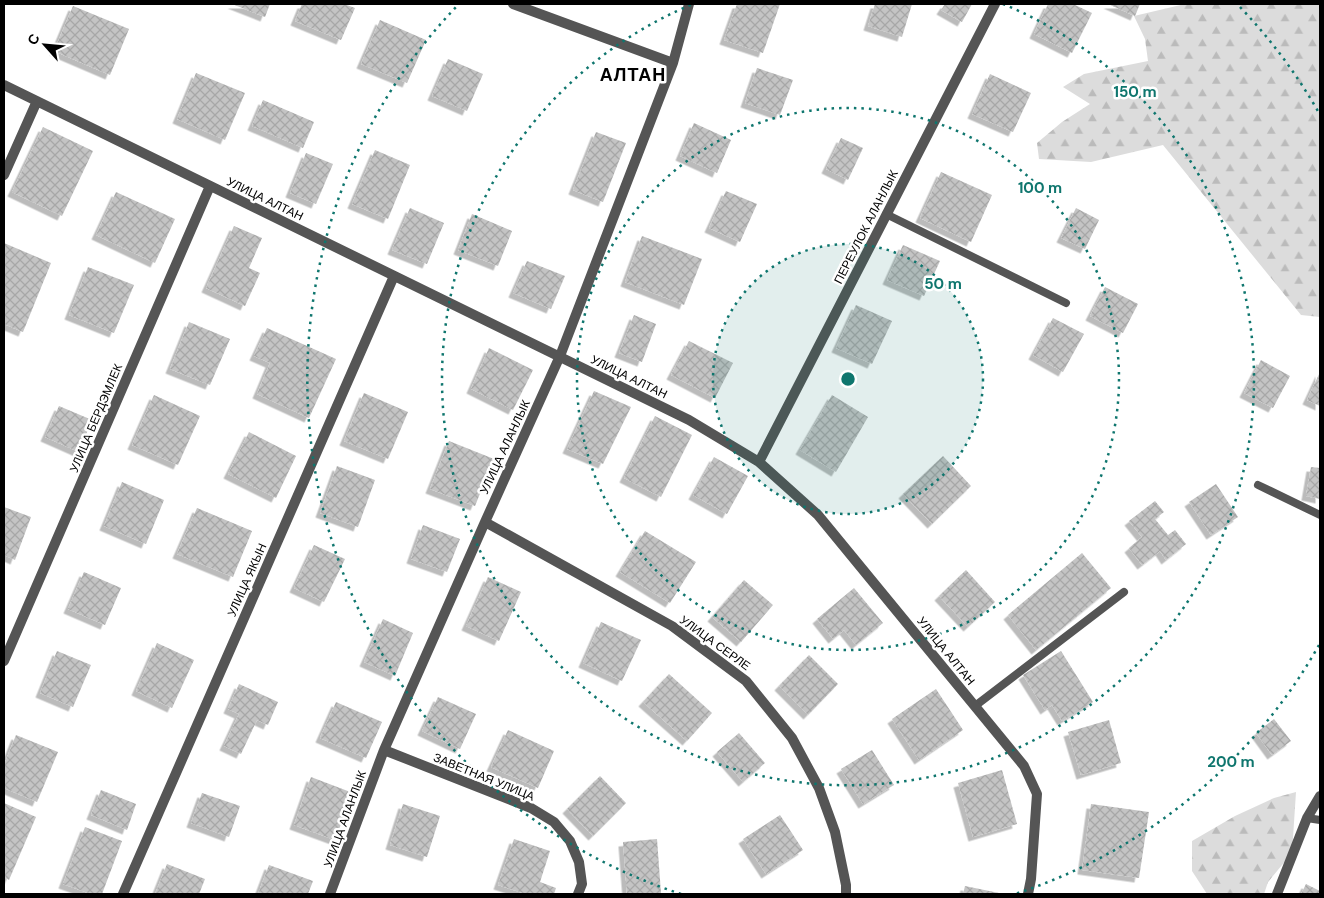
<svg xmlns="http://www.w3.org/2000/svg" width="1324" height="898" viewBox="0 0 1324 898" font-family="'DM Sans',sans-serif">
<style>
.forest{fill:url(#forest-firs)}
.building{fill:url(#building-cross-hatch);filter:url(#shadow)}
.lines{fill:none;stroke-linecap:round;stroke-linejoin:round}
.lane{stroke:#555;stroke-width:8}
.street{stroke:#555;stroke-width:10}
.ring{fill:none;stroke:#0f766e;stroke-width:2.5;stroke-dasharray:2.5 5}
.labels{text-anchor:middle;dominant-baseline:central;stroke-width:5;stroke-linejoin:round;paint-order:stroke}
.street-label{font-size:12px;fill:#000;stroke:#fff}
.district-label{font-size:18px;font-weight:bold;letter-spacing:1px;fill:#000;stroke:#fff}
.centre{fill:#0f766e;stroke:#fff;stroke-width:2.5}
.ring-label{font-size:15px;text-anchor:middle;font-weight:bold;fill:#0f766e;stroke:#fff;stroke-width:5;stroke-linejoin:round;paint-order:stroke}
</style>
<defs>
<pattern id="forest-firs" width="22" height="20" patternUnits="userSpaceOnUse" patternTransform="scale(1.25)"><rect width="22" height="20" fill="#dcdcdc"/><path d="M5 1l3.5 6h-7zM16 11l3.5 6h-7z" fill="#bbb"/></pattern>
<pattern id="building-cross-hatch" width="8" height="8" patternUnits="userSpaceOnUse" patternTransform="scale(1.25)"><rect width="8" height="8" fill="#c4c4c4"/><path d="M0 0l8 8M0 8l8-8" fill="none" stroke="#a7a7a7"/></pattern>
<filter id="shadow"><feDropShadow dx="-4.5" dy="4.5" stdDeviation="0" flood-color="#0004"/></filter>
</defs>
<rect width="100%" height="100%" fill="#fff"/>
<path class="forest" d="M1185,4H1320V317L1301,315L1163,145L1091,162L1039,159L1037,143L1062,122L1090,104L1063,87L1084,74L1148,61L1145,39L1134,16Z
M1296,792L1292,853L1268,882L1264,894H1207L1192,871V841L1235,816L1274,798Z"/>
<path class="building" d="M232,4H270L265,17Z
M302,4H344L355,8L341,40L295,21Z
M737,4H780L763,53L724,40Z
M875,4H912L902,37L868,26Z
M945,4H972L962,22L941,10Z
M1048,4H1073L1092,13L1072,53L1034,34Z
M1108,4H1140L1135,16Z
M73,6L129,29L110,75L54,51Z
M380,20L426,40L407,83L361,64Z
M448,59L483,74L467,111L432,96Z
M757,68L793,80L780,115L745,103Z
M196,73L245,93L225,140L177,119Z
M990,74L1031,93L1013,132L972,114Z
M263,100L314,122L303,148L252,126Z
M694,123L731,140L717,173L680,156Z
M43,127L93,151L62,216L12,192Z
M596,132L626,143L603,202L573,190Z
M841,138L863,148L848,180L826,169Z
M375,150L410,165L388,219L352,204Z
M306,153L333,164L316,204L290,193Z
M941,172L992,195L971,242L920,218Z
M726,191L757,204L740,242L709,228Z
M116,192L175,219L155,263L96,235Z
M410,208L444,223L427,264L392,250Z
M1076,208L1099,220L1085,249L1061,238Z
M472,214L512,231L498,266L458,250Z
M234,226L262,238L249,268L260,273L245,306L206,288Z
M642,236L702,259L684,305L625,282Z
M4,243L51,263L23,332L4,324Z
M903,245L940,261L924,296L887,280Z
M527,261L565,276L551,309L513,293Z
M88,267L134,285L114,333L69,315Z
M1105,287L1138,304L1123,333L1090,316Z
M856,305L892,321L872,364L836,348Z
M634,315L656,324L642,362L619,353Z
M1053,318L1084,334L1063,372L1033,355Z
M189,322L230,339L210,385L170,369Z
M267,328L336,359L309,418L257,394L270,363L254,356Z
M689,341L733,363L715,398L671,375Z
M489,348L533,370L513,410L471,389Z
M1261,360L1290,376L1273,408L1244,393Z
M1320,372V406L1307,400Z
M594,391L631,407L603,464L567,449Z
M364,393L408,412L388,459L344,441Z
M154,395L200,416L178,465L132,445Z
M832,395L868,417L836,472L800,450Z
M59,406L92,420L79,452L45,437Z
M655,416L692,435L661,497L624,478Z
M249,432L296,456L276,498L228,474Z
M449,441L494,459L475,506L430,489Z
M943,456L971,486L932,524L903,494Z
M714,457L748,476L727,514L693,495Z
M337,466L375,480L358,527L320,513Z
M1311,467L1320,468V499L1306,496Z
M122,482L164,500L146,544L104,526Z
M1216,484L1238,517L1211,535L1189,502Z
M1155,501L1164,512L1155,519L1168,535L1175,530L1186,544L1166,560L1160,551L1142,565L1129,548L1142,537L1129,521Z
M4,507L31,517L15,560L4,555Z
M197,508L252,531L233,577L177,554Z
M423,525L460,539L447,572L411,559Z
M645,531L696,562L670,603L620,572Z
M314,545L345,559L324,602L294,588Z
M1082,553L1111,588L1036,650L1008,615Z
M966,570L995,602L968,627L939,596Z
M84,572L121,588L105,625L68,609Z
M488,577L521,592L499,641L466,626Z
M744,580L773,605L741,642L712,617Z
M854,588L883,623L856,645L844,630L833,639L817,619Z
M383,619L413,633L395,676L364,662Z
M601,622L641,640L622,681L583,663Z
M157,643L194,660L172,708L136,691Z
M57,651L91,665L73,707L40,693Z
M1061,651L1093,702L1062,721L1052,705L1045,710L1023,675Z
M809,655L838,684L808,715L779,686Z
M669,674L712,713L687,741L643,702Z
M239,684L278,702L268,725L257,720L241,754L224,746L239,714L228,709Z
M936,689L963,730L919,760L892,719Z
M438,697L476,714L460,749L422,731Z
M336,702L382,722L366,758L320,738Z
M1274,719L1291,741L1272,755L1256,733Z
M1109,720L1121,763L1081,775L1068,732Z
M508,730L554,751L538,788L491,767Z
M739,733L765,763L743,782L717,752Z
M16,735L58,752L37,802L4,788V765Z
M872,750L894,785L863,804L841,769Z
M1002,770L1017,824L973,837L958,783Z
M600,776L626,803L593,836L567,809Z
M311,777L353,793L335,840L294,825Z
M101,790L136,804L127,830L91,815Z
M202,793L240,806L229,837L191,823Z
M4,803L36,817L9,880L4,877Z
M403,804L440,816L427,857L390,845Z
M1091,804L1149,812L1139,878L1082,870Z
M780,815L803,850L766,874L743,839Z
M85,827L122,841L102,894H91L63,884Z
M514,839L550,851L540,882L556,888L554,894H526L498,885Z
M657,839L661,893L627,894L623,842Z
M167,864L205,879L199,894H155Z
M269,865L313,881L308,894H258Z
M1306,884L1320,891V894H1301Z
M965,886L999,893V894H963Z"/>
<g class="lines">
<path class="lane" d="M886,214L1066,303
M1258,485L1320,515
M975,706L1124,592
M1307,818L1320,820"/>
<path class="street" d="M513,4L673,63
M4,85L689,420L759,462L818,515L1024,766L1037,794L1031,879L1028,894
M4,175L37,101
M759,462L995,4
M485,522L672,626L746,681L792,738L819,788L835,832L846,885V894
M4,661L210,186
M384,750L531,808L554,822L570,841L579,862L582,884L578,894
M123,894L394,276
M330,894L384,750L485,522L560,356L673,63L689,4
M1277,894L1307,818L1320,796"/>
</g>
<circle cx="848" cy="379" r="135" fill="#0f766e" fill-opacity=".12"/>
<g class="ring">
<circle cx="848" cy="379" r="135"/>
<circle cx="848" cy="379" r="271"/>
<path d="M1003 4A406 406 0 1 1 693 4"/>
<path d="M1319 645A541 541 0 0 1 1015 894M681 894A541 541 0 0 1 456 7M1240 7A541 541 0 0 1 1319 113"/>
</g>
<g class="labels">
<g class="street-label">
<text transform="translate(265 199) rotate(26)">УЛИЦА АЛТАН</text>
<text transform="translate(866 227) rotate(-63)">ПЕРЕУЛОК АЛАНЛЫК</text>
<text transform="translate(629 377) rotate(26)">УЛИЦА АЛТАН</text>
<text transform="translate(96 418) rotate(-67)">УЛИЦА БЕРДЭМЛЕК</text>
<text transform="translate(505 447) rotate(-65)">УЛИЦА АЛАНЛЫК</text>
<text transform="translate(247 580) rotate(-66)">УЛИЦА ЯКЫН</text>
<text transform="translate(715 643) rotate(36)">УЛИЦА СЕРЛЕ</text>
<text transform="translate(946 651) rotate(51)">УЛИЦА АЛТАН</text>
<text transform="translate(484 777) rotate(22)">ЗАВЕТНАЯ УЛИЦА</text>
<text transform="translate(345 819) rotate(-70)">УЛИЦА АЛАНЛЫК</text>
</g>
<g class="district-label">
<text x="633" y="75">АЛТАН</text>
</g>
</g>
<circle cx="848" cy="379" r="8" class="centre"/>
<g class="ring-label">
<text x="1135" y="97">150 m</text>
<text x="1040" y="193">100 m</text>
<text x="943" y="289">50 m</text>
<text x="1231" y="767">200 m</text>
</g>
<rect width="1324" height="898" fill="none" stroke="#000000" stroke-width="10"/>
<g transform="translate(45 45) rotate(297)" stroke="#ffffff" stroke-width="4" paint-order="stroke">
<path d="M0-4L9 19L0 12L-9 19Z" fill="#000000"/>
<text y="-8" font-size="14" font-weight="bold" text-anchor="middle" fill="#000000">С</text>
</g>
</svg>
